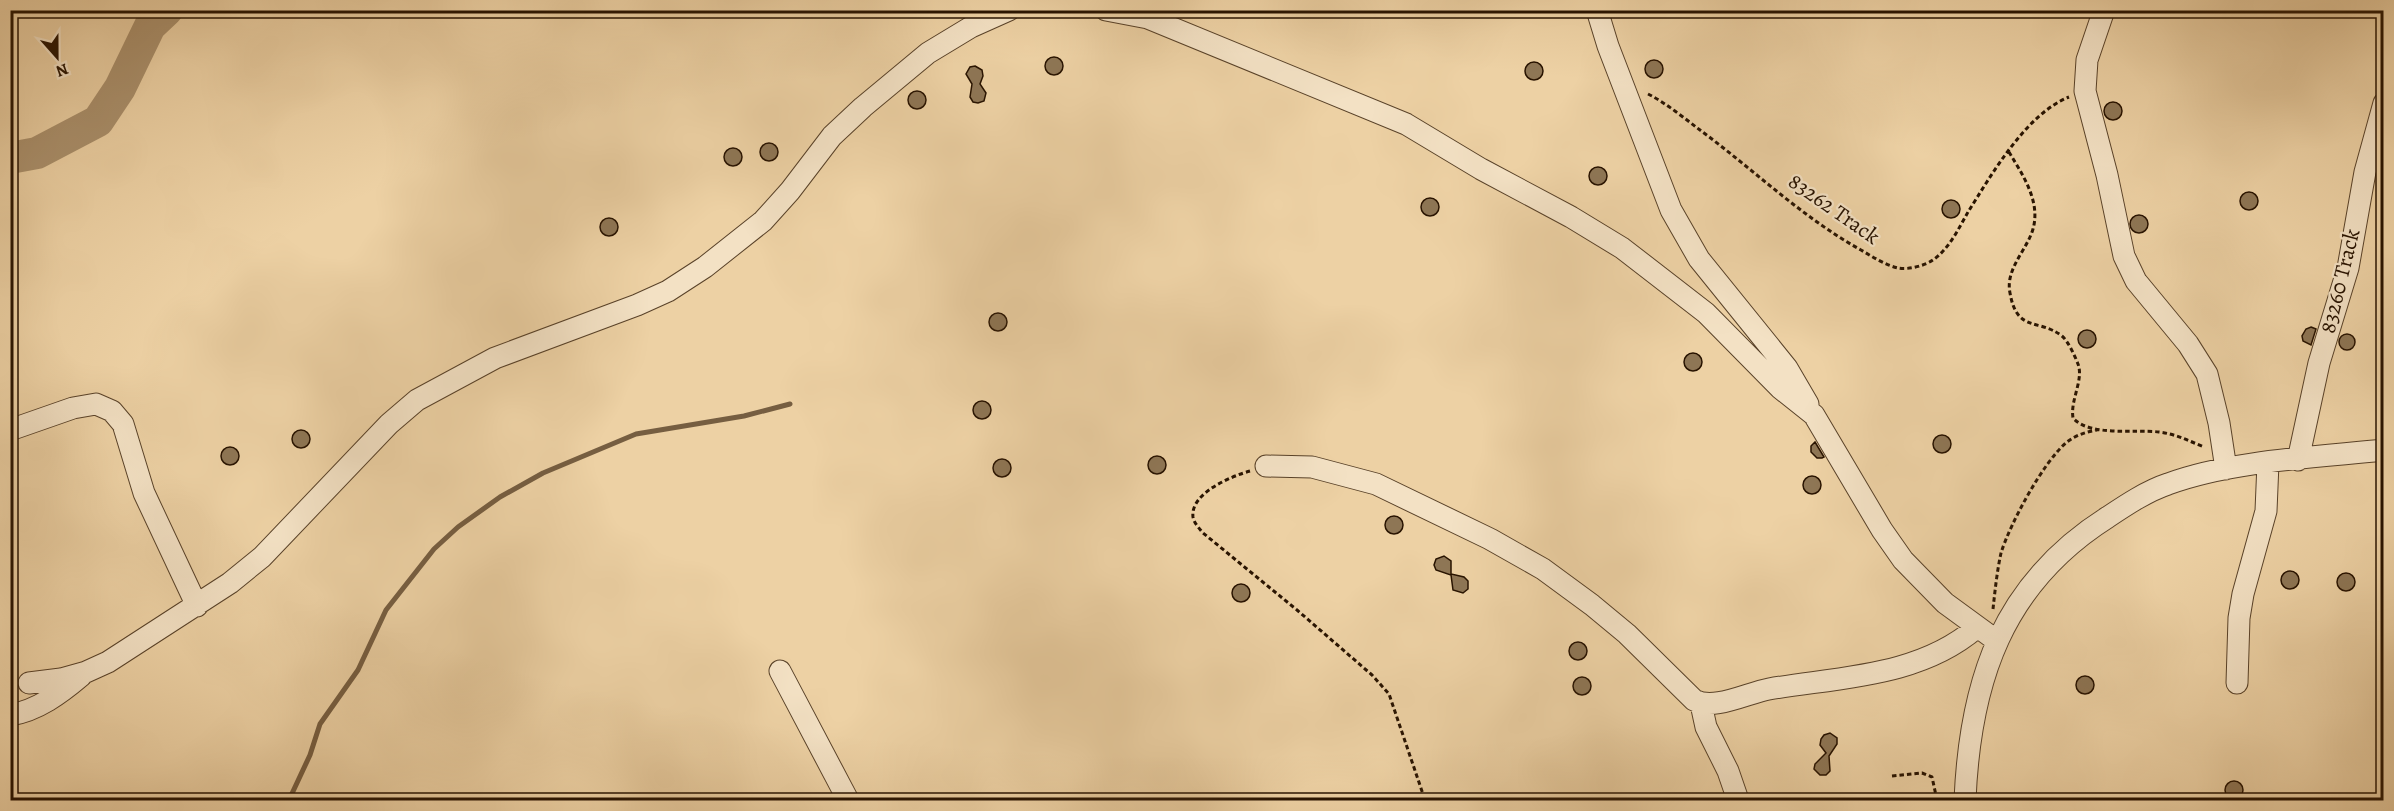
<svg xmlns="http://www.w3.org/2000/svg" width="2394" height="811" viewBox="0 0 2394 811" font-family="Alegreya,serif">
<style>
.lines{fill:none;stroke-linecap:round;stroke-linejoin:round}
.stream{stroke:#765e41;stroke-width:5}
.river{stroke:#aa906c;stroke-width:32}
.building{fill:#8e7655;stroke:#281300;stroke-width:1.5}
.minor-casing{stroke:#594229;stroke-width:23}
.path{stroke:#281300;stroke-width:3;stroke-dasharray:4.5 3;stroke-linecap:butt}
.minor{stroke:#f3e1c4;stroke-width:21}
.labels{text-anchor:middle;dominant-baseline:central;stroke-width:4.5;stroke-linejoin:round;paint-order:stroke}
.street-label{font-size:22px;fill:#281300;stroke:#f3e1c4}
</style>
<rect width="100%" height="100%" fill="#edd1a4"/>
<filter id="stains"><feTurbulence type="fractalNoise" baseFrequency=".00333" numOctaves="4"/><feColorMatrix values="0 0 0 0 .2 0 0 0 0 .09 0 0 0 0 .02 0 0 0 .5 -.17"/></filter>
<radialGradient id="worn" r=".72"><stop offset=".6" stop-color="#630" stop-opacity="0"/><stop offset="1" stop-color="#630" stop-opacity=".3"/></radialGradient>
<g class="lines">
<path class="stream" d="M289,800L310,755L320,724L358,670L386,610L434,549L458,527L500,497L543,473L636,434L744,416L790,404"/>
<path class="river" d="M10,158L37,153L98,121L120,88L150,26L167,10"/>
</g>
<path class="building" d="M1045 66a9 9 0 1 1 18 0a9 9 0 1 1-18 0Z
M1645 69a9 9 0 1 1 18 0a9 9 0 1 1-18 0Z
M1525 71a9 9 0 1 1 18 0a9 9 0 1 1-18 0Z
M975,66L982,70L983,76L980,84L986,93L984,101L978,103L973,102L970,97L972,84L966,74L970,67Z
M908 100a9 9 0 1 1 18 0a9 9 0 1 1-18 0Z
M2104 111a9 9 0 1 1 18 0a9 9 0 1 1-18 0Z
M760 152a9 9 0 1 1 18 0a9 9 0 1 1-18 0Z
M724 157a9 9 0 1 1 18 0a9 9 0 1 1-18 0Z
M1589 176a9 9 0 1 1 18 0a9 9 0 1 1-18 0Z
M2240 201a9 9 0 1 1 18 0a9 9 0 1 1-18 0Z
M1421 207a9 9 0 1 1 18 0a9 9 0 1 1-18 0Z
M1942 209a9 9 0 1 1 18 0a9 9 0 1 1-18 0Z
M2130 224a9 9 0 1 1 18 0a9 9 0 1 1-18 0Z
M600 227a9 9 0 1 1 18 0a9 9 0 1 1-18 0Z
M989 322a9 9 0 1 1 18 0a9 9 0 1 1-18 0Z
M2311,327L2316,329L2311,345L2303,341L2302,336L2306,329Z
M2078 339a9 9 0 1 1 18 0a9 9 0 1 1-18 0Z
M2339 342a8 8 0 1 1 16 0a8 8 0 1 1-16 0Z
M1684 362a9 9 0 1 1 18 0a9 9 0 1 1-18 0Z
M973 410a9 9 0 1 1 18 0a9 9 0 1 1-18 0Z
M292 439a9 9 0 1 1 18 0a9 9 0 1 1-18 0Z
M1933 444a9 9 0 1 1 18 0a9 9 0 1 1-18 0Z
M1815,442L1824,457L1822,458H1817L1811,452V446Z
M221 456a9 9 0 1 1 18 0a9 9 0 1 1-18 0Z
M1148 465a9 9 0 1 1 18 0a9 9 0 1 1-18 0Z
M993 468a9 9 0 1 1 18 0a9 9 0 1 1-18 0Z
M1803 485a9 9 0 1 1 18 0a9 9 0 1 1-18 0Z
M1385 525a9 9 0 1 1 18 0a9 9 0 1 1-18 0Z
M1444,556L1451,561V574L1464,577L1468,581V589L1463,593L1453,590L1451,575L1436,570L1434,565L1436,559Z
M2281 580a9 9 0 1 1 18 0a9 9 0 1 1-18 0Z
M2337 582a9 9 0 1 1 18 0a9 9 0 1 1-18 0Z
M1232 593a9 9 0 1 1 18 0a9 9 0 1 1-18 0Z
M1569 651a9 9 0 1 1 18 0a9 9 0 1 1-18 0Z
M2076 685a9 9 0 1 1 18 0a9 9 0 1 1-18 0Z
M1573 686a9 9 0 1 1 18 0a9 9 0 1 1-18 0Z
M1830,733L1837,738V744L1829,756L1830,771L1826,775H1820L1814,769L1815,764L1826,753L1820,745L1821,739L1824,735Z
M2225 790a9 9 0 1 1 18 0a9 9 0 1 1-18 0Z"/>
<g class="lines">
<defs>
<path id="minor" d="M1106,10L1148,18L1406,124L1481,169L1571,217L1622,248L1706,313L1780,388L1814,415L1882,530L1903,560L1945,603L1997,641
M1597,10L1608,46L1671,210L1699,259L1787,368L1808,404
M2104,10L2087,60L2085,91L2107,175L2124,256L2136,281L2188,344L2207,374L2219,423L2226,469
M10,430L73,408L96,404L112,411L123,424L144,493L197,606
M2298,460L2319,363L2348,268L2365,172L2384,103
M1266,466L1312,467L1376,484L1490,539L1543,569L1592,605L1627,634L1694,700C1714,711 1747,693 1769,689C1839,677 1919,677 1976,628
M780,671L848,800
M29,683L61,679L86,672L108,662L230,583L262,557L389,424L417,400L495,358L637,305L668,291L705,267L763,221L790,191L832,136L863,107L928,53L971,27L1009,10
M2237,683L2239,618L2243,594L2266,511L2268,463
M1701,704L1706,727L1728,771L1738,800
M10,715C37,711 61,693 81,676
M1965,800C1970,681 2002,584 2108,517C2126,505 2147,491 2168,484C2230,461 2317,457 2384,450"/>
</defs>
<use href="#minor" class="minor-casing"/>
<path class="path" d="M1648,94C1666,103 1684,118 1700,130C1754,170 1803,218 1861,250C1873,257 1885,265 1898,268C1908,270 1924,266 1933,260C1949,249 1959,228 1968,212C1992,174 2026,114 2069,97
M2009,152C2022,174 2041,201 2033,229C2027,250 2005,269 2010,293C2017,333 2038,318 2062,336C2068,341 2075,356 2078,364C2084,380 2070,400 2073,418C2090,437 2135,429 2159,432C2176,434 2189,441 2204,447
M1250,471C1232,476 1190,493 1193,517C1194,523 1199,528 1203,533L1297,610L1372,675L1389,694L1425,800
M1993,609C1995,591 1997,571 2001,553C2010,524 2043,462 2067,442C2076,435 2086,432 2097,430
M1892,776L1922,773L1932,777L1937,800"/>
<use href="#minor" class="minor"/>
</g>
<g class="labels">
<g class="street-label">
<text transform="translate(1834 209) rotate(35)">83262 Track</text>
<text transform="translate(2340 281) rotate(-76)">83260 Track</text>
</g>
</g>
<rect width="2394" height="811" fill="none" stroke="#edd1a4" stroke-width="36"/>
<rect x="12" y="12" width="2370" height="787" fill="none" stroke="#281300" stroke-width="3"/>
<rect x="18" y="18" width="2358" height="775" fill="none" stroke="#281300" stroke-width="1.5"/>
<g transform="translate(57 57) rotate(159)" stroke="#f3e1c4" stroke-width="4.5" paint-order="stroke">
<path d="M0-4.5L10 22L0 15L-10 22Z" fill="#281300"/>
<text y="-9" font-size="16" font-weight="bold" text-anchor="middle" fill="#281300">N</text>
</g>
<rect width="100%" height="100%" filter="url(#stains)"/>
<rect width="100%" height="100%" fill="url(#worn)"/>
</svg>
